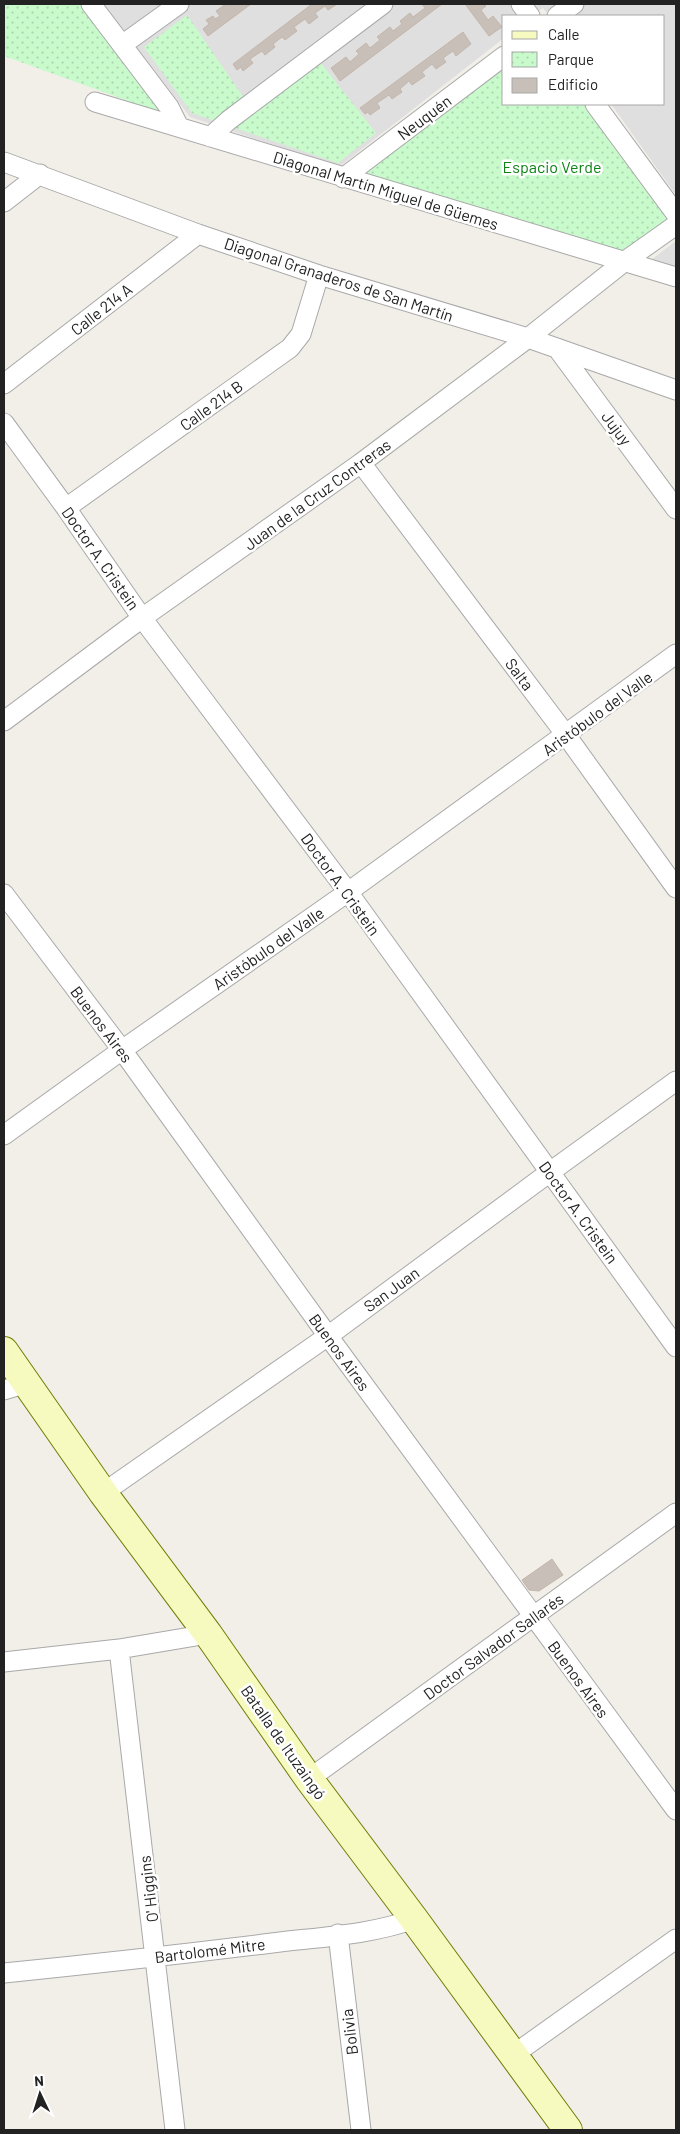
<svg xmlns="http://www.w3.org/2000/svg" width="680" height="2134" viewBox="0 0 680 2134" font-family="Barlow,sans-serif">
<style>
.residential{fill:#e0dfdf}
.park{fill:url(#park-dots)}
.building{fill:#c7bfb8;stroke:#c4b6ab}
.lines{fill:none;stroke-linecap:round;stroke-linejoin:round}
.minor-casing{stroke:#a9a9a9;stroke-width:21}
.secondary-casing{stroke:#707d05;stroke-width:30}
.minor{stroke:#fff;stroke-width:19}
.secondary{stroke:#f7fabf;stroke-width:28}
.labels{text-anchor:middle;dominant-baseline:central;stroke-width:5;stroke-linejoin:round;paint-order:stroke}
.street-label{font-size:16px;fill:#222;stroke:#fff}
.park-label{font-size:16px;fill:#0c8416;stroke:#fff}
</style>
<defs>
<pattern id="park-dots" width="8" height="8" patternUnits="userSpaceOnUse" patternTransform="scale(1.25)"><rect width="8" height="8" fill="#c8facc"/><path d="M2 2h.1M6 6h.1" fill="none" stroke="#acd6af" stroke-width="1.8" stroke-linecap="round"/></pattern>
</defs>
<rect width="100%" height="100%" fill="#f2efe9"/>
<path class="residential" d="M104,4H676V195L611,104H664V16H549L543,8L532,16H504V38L339,167L190,117Z
M676,241V271L647,263Z"/>
<path class="park" d="M4,4H82L167,115L4,56Z
M187,15L246,101L218,122L192,113L144,47Z
M320,62L376,133L338,163L232,127Z
M504,66V104H584L668,218L624,252L359,173Z"/>
<path class="building" d="M226,4H229L231,6L235,4H251L208,36L203,29L209,24L206,20L213,16L215,19L220,16L216,11Z
M312,4H337L328,10L325,6L315,13L318,17L309,24L305,19L294,27L297,31L285,40L282,37L273,44L275,47L265,55L262,51L250,59L253,63L243,71L241,67L237,70L233,64Z
M422,4H442L340,81L331,68L346,57L350,62L359,54L356,51L366,43L370,48L380,40L377,37L390,27L393,31L402,24L400,21L410,13L413,17L425,8Z
M465,4H484L486,6L481,10L488,20L493,16L502,27L489,36Z
M463,32L471,44L456,56L453,51L443,58L446,62L436,69L432,64L422,72L425,76L412,85L409,81L400,89L402,92L392,99L389,95L377,103L380,108L370,115L368,112L365,114L360,108Z
M552,1559L563,1575L539,1591L529,1590L522,1580Z"/>
<g class="lines">
<defs>
<path id="minor" d="M91,4L169,107L179,127
M521,4L530,16
M557,16L574,4
M122,45L179,4
M95,102L676,277
M595,104L676,214
M210,137L229,120L383,4
M4,162L198,234L319,275L528,338L676,390
M343,178L504,56
M4,202L40,174
M557,348L676,509
M4,384L198,234
M4,423L66,508L142,618L348,892L676,1347
M361,463L566,735L676,888
M66,508L290,348L301,334L319,275
M4,721L142,618L361,463L528,338L625,261L676,225
M4,894L122,1050L328,1336L676,1810
M4,1135L122,1050L348,892L676,654
M4,1390L27,1383
M103,1493L328,1336L550,1172L676,1081
M119,1649L175,2130
M4,1662L119,1649L208,1634
M309,1779L676,1513
M338,1934L361,2130
M4,1973C93,1964 183,1954 272,1943C319,1937 370,1935 414,1919
M513,2055L676,1939"/>
<path id="secondary" d="M4,1351L103,1493L208,1634L309,1779L414,1919L568,2130"/>
</defs>
<use href="#minor" class="minor-casing"/>
<use href="#secondary" class="secondary-casing"/>
<use href="#minor" class="minor"/>
<use href="#secondary" class="secondary"/>
</g>
<g class="labels">
<g class="street-label">
<text transform="translate(424 117) rotate(-37)">Neuquén</text>
<text transform="translate(386 190) rotate(17)">Diagonal Martín Miguel de Güemes</text>
<text transform="translate(339 279) rotate(18)">Diagonal Granaderos de San Martín</text>
<text transform="translate(101 309) rotate(-38)">Calle 214 A</text>
<text transform="translate(211 405) rotate(-36)">Calle 214 B</text>
<text transform="translate(617 428) rotate(53)">Jujuy</text>
<text transform="translate(317 494) rotate(-36)">Juan de la Cruz Contreras</text>
<text transform="translate(101 558) rotate(55)">Doctor A. Cristein</text>
<text transform="translate(520 674) rotate(53)">Salta</text>
<text transform="translate(597 713) rotate(-36)">Aristóbulo del Valle</text>
<text transform="translate(341 884) rotate(54)">Doctor A. Cristein</text>
<text transform="translate(268 948) rotate(-35)">Aristóbulo del Valle</text>
<text transform="translate(102 1024) rotate(53)">Buenos Aires</text>
<text transform="translate(579 1212) rotate(54)">Doctor A. Cristein</text>
<text transform="translate(391 1289) rotate(-36)">San Juan</text>
<text transform="translate(340 1352) rotate(54)">Buenos Aires</text>
<text transform="translate(493 1646) rotate(-36)">Doctor Salvador Sallarés</text>
<text transform="translate(579 1679) rotate(54)">Buenos Aires</text>
<text transform="translate(284 1742) rotate(55)">Batalla de Ituzaingó</text>
<text transform="translate(148 1889) rotate(-97)">O' Higgins</text>
<text transform="translate(210 1950) rotate(-7)">Bartolomé Mitre</text>
<text transform="translate(349 2032) rotate(-97)">Bolivia</text>
</g>
<g class="park-label">
<text x="552" y="166">Espacio Verde</text>
</g>
</g>
<rect width="680" height="2134" fill="none" stroke="#222222" stroke-width="10"/>
<rect x="502" y="15" width="162" height="90" fill="#ffffff" stroke="#a7a7a7"/>
<rect x="512" y="31" width="25" height="8" fill="#f7fabf" stroke="#a7a7a7"/>
<text x="548" y="40" font-size="15" fill="#222222">Calle</text>
<rect x="512" y="52" width="25" height="15" fill="url(#park-dots)" stroke="#a7a7a7"/>
<text x="548" y="65" font-size="15" fill="#222222">Parque</text>
<rect x="512" y="78" width="25" height="15" fill="#c7bfb8" stroke="#a7a7a7"/>
<text x="548" y="90" font-size="15" fill="#222222">Edificio</text>
<g transform="translate(40 2094) rotate(356)" stroke="#ffffff" stroke-width="4" paint-order="stroke">
<path d="M0-4L9 19L0 12L-9 19Z" fill="#222222"/>
<text y="-8" font-size="14" font-weight="bold" text-anchor="middle" fill="#222222">N</text>
</g>
</svg>
